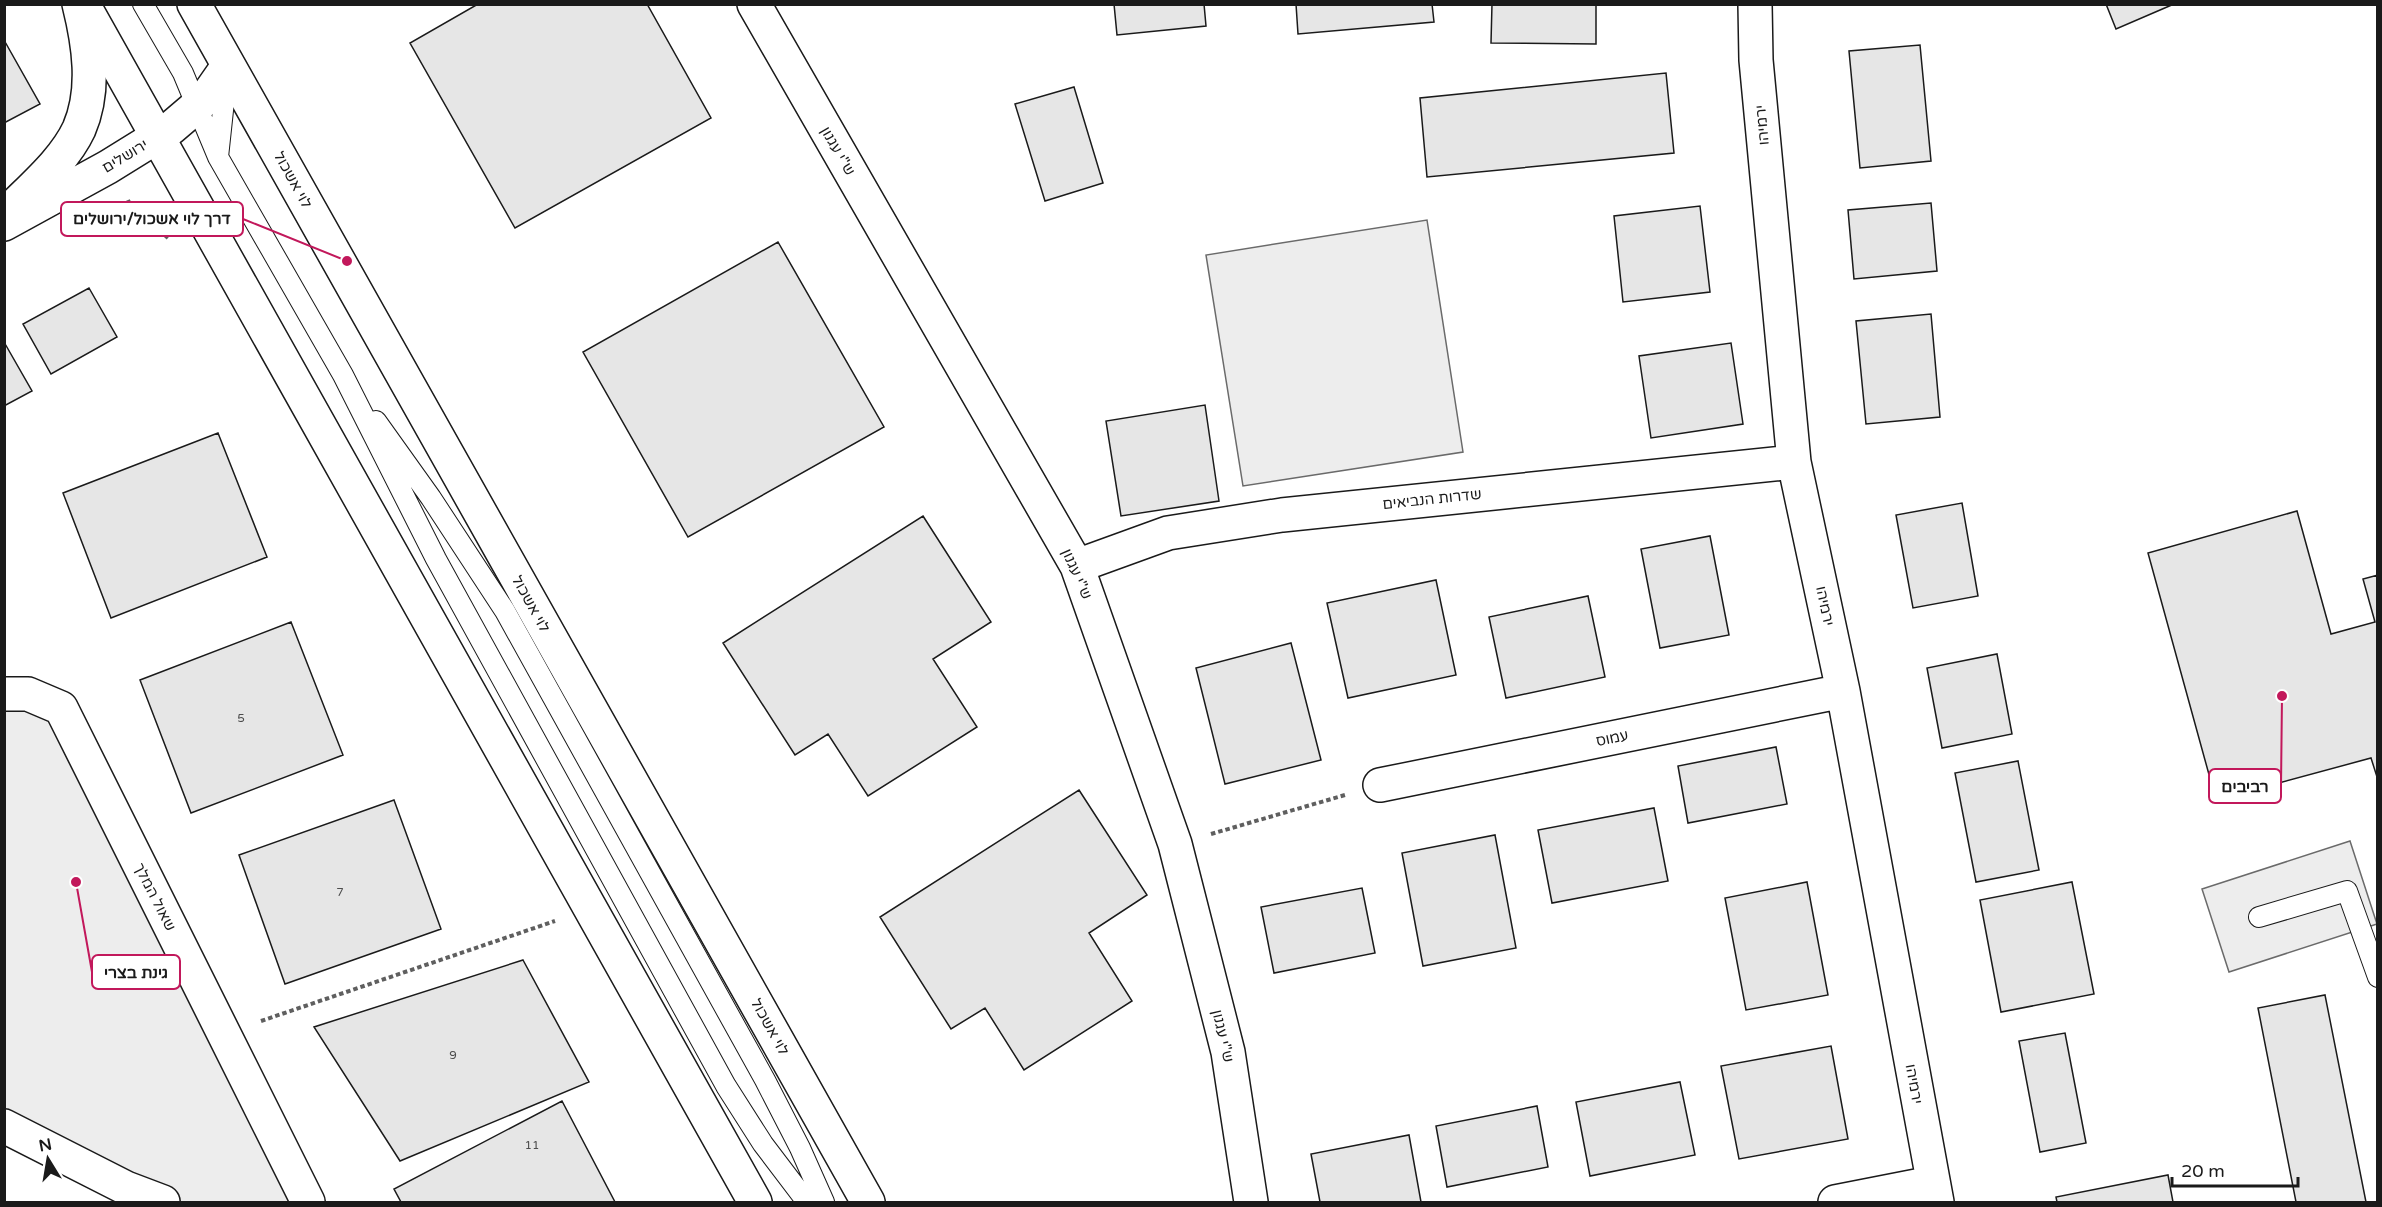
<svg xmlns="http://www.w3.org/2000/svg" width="2382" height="1207" viewBox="0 0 2382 1207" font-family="'Varela Round','Noto Sans Hebrew',sans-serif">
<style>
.built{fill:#ededed;stroke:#6a6a6a;stroke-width:1.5}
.building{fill:#e6e6e6;stroke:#1a1a1a;stroke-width:1.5}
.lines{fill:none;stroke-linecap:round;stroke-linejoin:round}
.lane-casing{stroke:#1a1a1a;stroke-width:22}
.street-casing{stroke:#1a1a1a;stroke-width:36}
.secondary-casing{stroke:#1a1a1a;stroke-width:36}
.path{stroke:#5f5f5f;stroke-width:4;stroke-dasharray:4.5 3;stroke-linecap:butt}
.lane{stroke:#fff;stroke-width:20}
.street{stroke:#fff;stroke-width:33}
.secondary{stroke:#fff;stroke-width:33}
.labels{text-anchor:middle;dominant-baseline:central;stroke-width:4.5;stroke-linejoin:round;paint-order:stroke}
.number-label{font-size:12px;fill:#4d4d4d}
.street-label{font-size:15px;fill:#1a1a1a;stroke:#fff}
.leader{fill:none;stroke:#c2185b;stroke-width:2}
.callout-dot{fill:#c2185b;stroke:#fff;stroke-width:2}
.callout{fill:#fff;stroke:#c2185b;stroke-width:2}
.callout-label{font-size:16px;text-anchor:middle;font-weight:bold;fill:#1a1a1a}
</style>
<rect width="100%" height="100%" fill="#fff"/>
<path class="built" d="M1427,220L1463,452L1243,486L1206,255Z
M4,698L71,730L308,1202H181L34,1141L5,1113Z
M2350,841L2377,924L2229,972L2202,889Z"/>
<path class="building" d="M478,4H647L711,118L515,228L410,43Z
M1114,4H1204L1206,26L1117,35Z
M1296,4H1432L1434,22L1298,34Z
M1492,4H1596V44L1491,43Z
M2106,4H2174L2116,29Z
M4,40L40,104L4,123Z
M1920,45L1931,161L1860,168L1849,51Z
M1666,73L1674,153L1427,177L1420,98Z
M1074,87L1103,183L1045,201L1015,104Z
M1931,203L1937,271L1854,279L1848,210Z
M1700,206L1710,292L1623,302L1614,216Z
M778,242L884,427L688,537L583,352Z
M89,288L117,337L51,374L23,324Z
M1931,314L1940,417L1866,424L1856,321Z
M4,342L32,391L4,406Z
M1731,343L1743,424L1651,438L1639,356Z
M1205,405L1219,501L1121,516L1106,421Z
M218,433L267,557L111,618L63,493Z
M1962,503L1978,596L1913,608L1896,515Z
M2297,511L2331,634L2375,622L2363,579L2378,575V780L2371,758L2216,800L2148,553Z
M923,516L991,622L933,659L977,727L868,796L828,734L795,755L723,643Z
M1710,536L1729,635L1660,648L1641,549Z
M1436,580L1456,675L1348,698L1327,603Z
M1588,596L1605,677L1506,698L1489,617Z
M291,622L343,755L191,813L140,680Z
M1291,643L1321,760L1225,784L1196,668Z
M1997,654L2012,734L1942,748L1927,668Z
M1776,747L1787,804L1688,823L1678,766Z
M2018,761L2039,870L1976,882L1955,773Z
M1079,790L1147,895L1089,933L1132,1001L1024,1070L985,1008L951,1029L880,917Z
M394,800L441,929L285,984L239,855Z
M1654,808L1668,881L1552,903L1538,830Z
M1495,835L1516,948L1423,966L1402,853Z
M1807,882L1828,995L1746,1010L1725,898Z
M2072,882L2094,994L2001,1012L1980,900Z
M1362,888L1375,953L1274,973L1261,907Z
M523,960L589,1082L400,1161L314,1027Z
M2325,995L2366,1202H2296L2258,1008Z
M2065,1033L2086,1143L2040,1152L2019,1041Z
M1831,1046L1848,1139L1739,1159L1721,1066Z
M1680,1082L1695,1155L1590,1176L1576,1102Z
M562,1101L615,1202H401L394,1189Z
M1537,1106L1548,1167L1447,1187L1436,1126Z
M1409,1135L1421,1202H1320L1311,1154Z
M2168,1175L2173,1202H2057L2056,1197Z"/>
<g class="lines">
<defs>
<path id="lane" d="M143,4L183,73L218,157L343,375L436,559L726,1086L763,1144L807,1202
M218,157L227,73
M376,421L431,498L505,611L765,1080L800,1148L824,1202
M2259,917L2347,891L2378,977"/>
<path id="street" d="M754,4L1077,566L1175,844L1228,1052L1251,1202
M1755,4L1756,60L1794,462L1843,691L1937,1202
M13,207C36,184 65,159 79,129C96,90 89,44 79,4
M4,224L108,167L171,128L205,99L228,66
M1077,566L1168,533L1282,515L1794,462
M4,694H28L61,708L308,1202
M1380,785L1843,691
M4,1126L126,1188L163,1202
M1835,1202L1932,1183"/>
<path id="secondary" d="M83,4L755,1202
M194,4L868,1202"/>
</defs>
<use href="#lane" class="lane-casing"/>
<use href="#street" class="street-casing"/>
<use href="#secondary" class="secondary-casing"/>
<path class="path" d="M128,200L131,207L168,238
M1211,834L1345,795
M261,1021L555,921"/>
<use href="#lane" class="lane"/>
<use href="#street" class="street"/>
<use href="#secondary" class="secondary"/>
</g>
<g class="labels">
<g class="number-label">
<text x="241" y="718">5</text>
<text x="340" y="892">7</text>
<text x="453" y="1055">9</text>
<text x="532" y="1145">11</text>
</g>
<g class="street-label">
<text transform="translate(1762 125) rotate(-95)">ירמיהו</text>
<text transform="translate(838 151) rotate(60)">ש"י עגנון</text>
<text transform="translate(125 156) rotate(-31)">ירושלים</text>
<text transform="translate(293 180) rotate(61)">לוי אשכול</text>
<text transform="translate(1432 499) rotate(-6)">שדרות הנביאים</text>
<text transform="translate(1077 574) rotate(66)">ש"י עגנון</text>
<text transform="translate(531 604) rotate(61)">לוי אשכול</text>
<text transform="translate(1825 606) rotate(78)">ירמיהו</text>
<text transform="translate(1612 738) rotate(-12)">עמוס</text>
<text transform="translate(155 897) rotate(63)">שאול המלך</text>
<text transform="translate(770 1027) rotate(61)">לוי אשכול</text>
<text transform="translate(1223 1036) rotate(77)">ש"י עגנון</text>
<text transform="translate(1914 1084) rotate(80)">ירמיהו</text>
</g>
</g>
<path class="leader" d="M347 261L243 219M2282 696L2281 786M76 882L92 972"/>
<g class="callout-dot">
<circle cx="347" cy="261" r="6"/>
<circle cx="2282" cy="696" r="6"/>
<circle cx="76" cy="882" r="6"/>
</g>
<g class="callout">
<rect x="61" y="202" width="182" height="34" rx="6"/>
<rect x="2209" y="769" width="72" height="34" rx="6"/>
<rect x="92" y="955" width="88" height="34" rx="6"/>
</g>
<g class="callout-label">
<text x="152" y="224">דרך לוי אשכול/ירושלים</text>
<text x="2245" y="792">רביבים</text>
<text x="136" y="978">גינת בצרי</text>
</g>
<rect width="2382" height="1207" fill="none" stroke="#1a1a1a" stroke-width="12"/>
<g transform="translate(48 1159) rotate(349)" stroke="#ffffff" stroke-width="4.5" paint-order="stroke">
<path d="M0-4.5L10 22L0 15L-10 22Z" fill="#1a1a1a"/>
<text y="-9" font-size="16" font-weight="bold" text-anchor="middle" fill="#1a1a1a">N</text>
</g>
<path d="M2172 1177v9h126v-9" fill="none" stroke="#1a1a1a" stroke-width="3"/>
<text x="2181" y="1177" font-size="18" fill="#1a1a1a" stroke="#ffffff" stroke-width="4.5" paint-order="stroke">20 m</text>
</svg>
